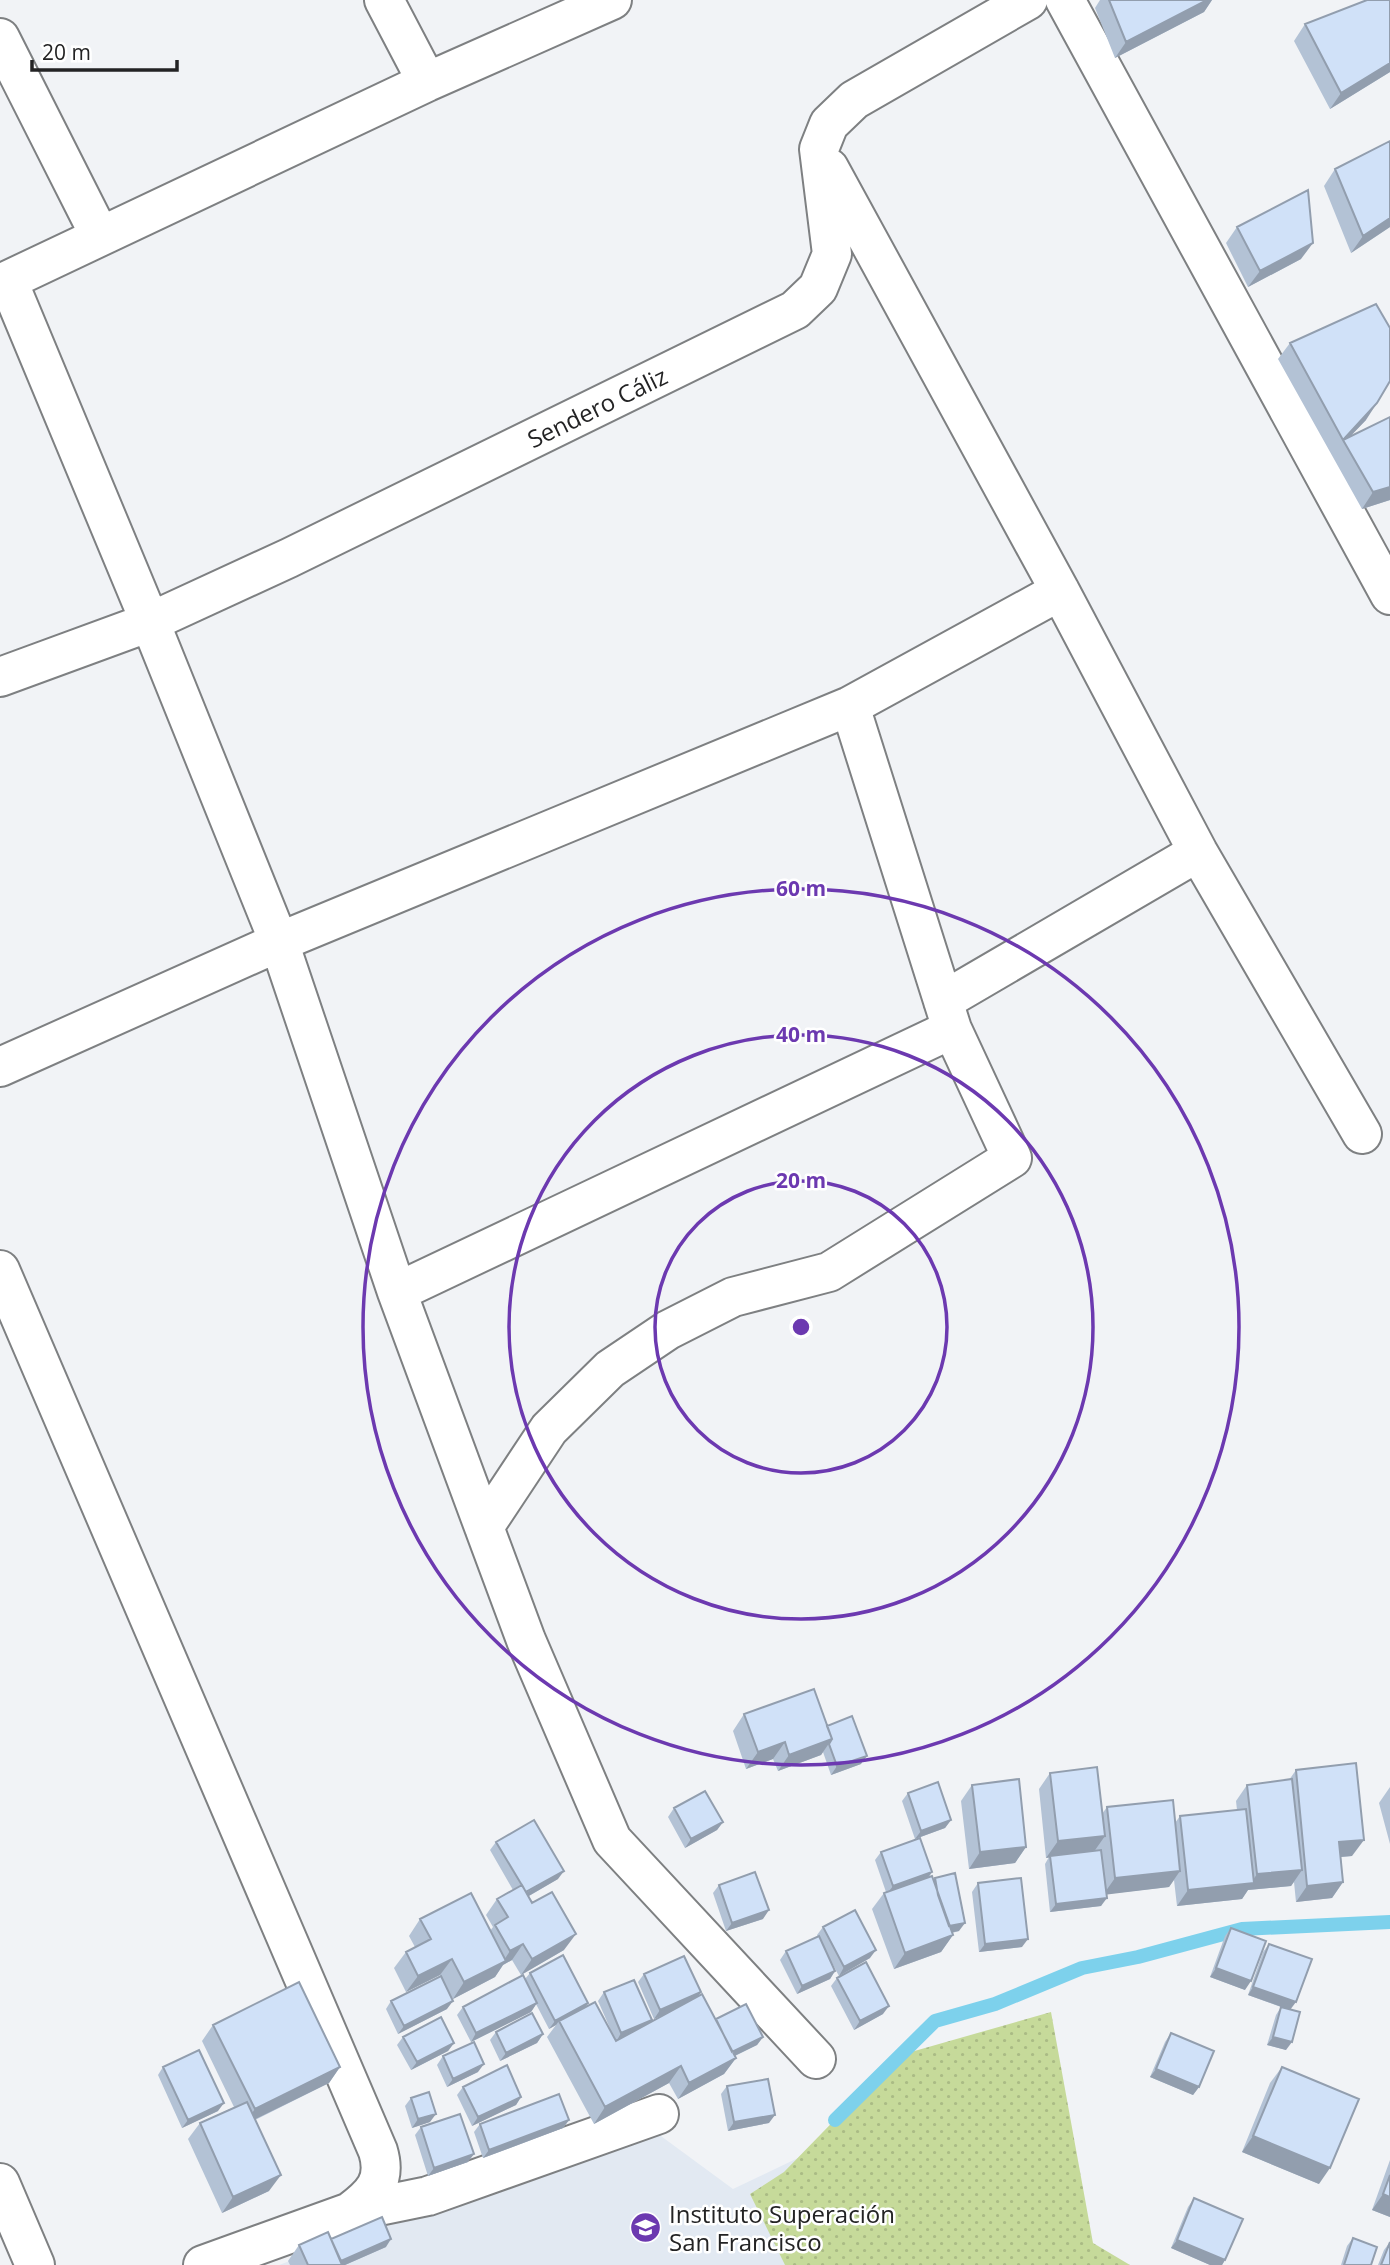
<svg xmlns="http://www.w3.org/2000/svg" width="1390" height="2265" viewBox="0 0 1390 2265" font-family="'Open Sans',sans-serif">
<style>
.built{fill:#e2e9f2}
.grass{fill:url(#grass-dots)}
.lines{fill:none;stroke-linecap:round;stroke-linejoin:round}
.stream{stroke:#7dd1ec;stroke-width:14}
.minor-casing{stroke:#7e8082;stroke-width:42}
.minor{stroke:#fff;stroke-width:38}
.wall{fill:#b3c2d5}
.shaded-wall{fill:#929eae}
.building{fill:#d0e1f8;stroke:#929eae;stroke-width:2}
.ring{fill:none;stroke:#6c39b0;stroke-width:3.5}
.labels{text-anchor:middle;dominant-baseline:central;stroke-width:5;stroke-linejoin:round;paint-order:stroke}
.street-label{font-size:24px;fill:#232324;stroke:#fff}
.poi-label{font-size:24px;fill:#232324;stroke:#fff;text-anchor:start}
.centre{fill:#6c39b0;stroke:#fff;stroke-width:3.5}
.ring-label{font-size:21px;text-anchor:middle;font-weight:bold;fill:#6c39b0;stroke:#fff;stroke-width:5;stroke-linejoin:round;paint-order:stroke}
</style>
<defs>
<pattern id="grass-dots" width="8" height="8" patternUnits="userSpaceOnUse" patternTransform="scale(1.75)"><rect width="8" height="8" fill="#c6da9a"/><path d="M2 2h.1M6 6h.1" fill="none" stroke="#aabb85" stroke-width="1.8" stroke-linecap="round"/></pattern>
</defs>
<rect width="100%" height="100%" fill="#f1f3f6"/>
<path class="built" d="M650,2128L733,2189L825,2145L950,2265H279Z"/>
<path class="grass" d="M1051,2012L1093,2243L1130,2265H785L750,2194L784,2172L897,2056Z"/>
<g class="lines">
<path class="stream" d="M835,2120L935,2021L995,2004L1082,1968L1138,1957L1242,1929L1390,1922"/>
<defs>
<path id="minor" d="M384,0L427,82
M1065,0L1390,595
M0,38L100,236
M829,168L1060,591L1198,852L1362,1134
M8,281L150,622L279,942L397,1292L484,1527L526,1640L612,1840L816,2059
M0,284L427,82L612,0
M0,677L150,622L289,558L795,310L818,288L832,254L819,149L829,124L854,100L1028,0
M943,1001L1198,852
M0,1067L279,942L850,706L1060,591
M0,1270L378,2151C387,2181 373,2195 350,2212
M397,1292L952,1029
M484,1527L549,1429L610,1369L668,1330L733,1297L829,1272L1012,1158L952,1029L850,706
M0,2183L35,2265
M203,2265L350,2212L428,2196L659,2114"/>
</defs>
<use href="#minor" class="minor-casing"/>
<use href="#minor" class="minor"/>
</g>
<path class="wall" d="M1100,0H1212L1204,12L1115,58L1095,8Z
M1390,0V72L1330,109L1294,41L1305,24Z
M1390,141V227L1351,253L1324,186L1335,169Z
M1237,227L1301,259L1248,287L1226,243Z
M1290,343L1366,420L1350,436L1390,500L1362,509L1278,359Z
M744,1714L827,1726L861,1764L831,1775L823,1752L821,1755L778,1771L773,1759L746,1769L733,1731Z
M1296,1770L1352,1856L1341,1857L1343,1882L1332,1898L1296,1902L1294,1882L1291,1886L1248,1890L1242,1899L1177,1906L1174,1880L1169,1887L1106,1894L1101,1906L1050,1912L1045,1864L1049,1857L1046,1858L1039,1789L1050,1773L1102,1814L1107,1807L1175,1823L1180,1816L1237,1810L1236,1801L1247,1785L1289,1780Z
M972,1785L1026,1847L1015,1863L969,1869L961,1801Z
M1390,1787V1844L1379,1803Z
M908,1793L951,1820L945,1828L915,1839L902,1801Z
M674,1808L723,1822L717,1830L685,1848L668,1817Z
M496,1842L558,1879L529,1896L564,1950L521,1975L512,1960L503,1965L495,1977L453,1999L440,1975L406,1992L394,1968L406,1952L415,1947L409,1936L420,1919L490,1931L493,1927L486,1915L497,1899L513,1890L490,1850Z
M881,1852L932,1872L929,1877L934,1881L935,1878L959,1931L952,1933L953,1935L941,1952L894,1969L872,1909L884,1893L886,1892L875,1860Z
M978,1883L1022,1947L979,1952L972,1892Z
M719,1885L763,1919L726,1931L713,1893Z
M823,1927L870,1958L839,1976L832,1963L835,1971L830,1979L797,1994L780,1960L786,1951L818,1937L817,1935Z
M1231,1928L1245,1990L1210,1977L1225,1936Z
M1269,1944L1291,2009L1286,2050L1267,2045L1276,2015L1281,2007L1248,1995L1263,1952Z
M530,1973L588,2003L586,2007L613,2035L598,2001L604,1992L652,2020L651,2022L671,2011L654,2019L638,1982L644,1974L701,1992L698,1997L715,2020L763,2037L757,2045L735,2056L736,2058L724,2074L678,2099L669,2083L594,2124L547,2037L556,2025L549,2029L536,2004L531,2012L471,2042L457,2015L463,2007L525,1979Z
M837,1978L883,2014L854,2030L831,1986Z
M391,2001L447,2009L398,2034L386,2009Z
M213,2025L340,2067L329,2083L255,2120L269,2191L222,2213L188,2139L200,2123L234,2107L202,2041Z
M496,2032L543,2034L537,2043L500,2061L490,2040Z
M1171,2033L1199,2087L1193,2095L1150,2077L1165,2042Z
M403,2037L454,2043L448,2051L411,2070L397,2045Z
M443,2056L478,2072L447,2087L437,2065Z
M163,2067L218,2111L182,2128L158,2075Z
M1282,2067L1319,2184L1242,2152L1270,2083Z
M727,2086L769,2123L728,2131L721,2094Z
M463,2087L521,2097L516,2105L472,2126L457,2095Z
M411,2098L430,2122L412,2128L405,2106Z
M569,2120L563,2128L483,2158L474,2132L480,2124Z
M421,2127L468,2162L428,2176L415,2135Z
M1390,2160V2217L1372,2210Z
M1194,2198L1225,2260L1222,2265H1210L1171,2248L1188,2207Z
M1353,2238L1371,2265H1341L1347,2246Z
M331,2239L386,2247L345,2265H290L288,2261L299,2245Z
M1390,2242V2265H1378L1384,2250Z"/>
<path class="shaded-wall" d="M1207,0H1212L1204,12L1115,58L1126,42Z
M1390,63V72L1330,109L1341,93Z
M1390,218V227L1351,253L1363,236Z
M1313,243L1301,259L1248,287L1260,271Z
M1377,403L1366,420L1344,443L1343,440Z
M1390,487V500L1362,509L1373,492Z
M832,1739L821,1755L778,1771L789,1755Z
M785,1742L773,1759L746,1769L758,1752Z
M867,1756L861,1764L831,1775L837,1766Z
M951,1820L945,1828L915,1839L921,1831Z
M723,1822L717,1830L685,1848L691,1839Z
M1105,1836L1093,1853L1046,1858L1058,1841Z
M1364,1840L1352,1856L1328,1858L1339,1842Z
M1026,1847L1015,1863L969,1869L980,1852Z
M1302,1870L1291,1886L1248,1890L1242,1899L1177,1906L1188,1890L1251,1883L1257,1874Z
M564,1871L558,1879L520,1901L526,1893Z
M1180,1871L1169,1887L1103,1895L1115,1878Z
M932,1872L926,1880L887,1894L893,1886Z
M1343,1882L1332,1898L1296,1902L1307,1886Z
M1107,1898L1101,1906L1050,1912L1056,1904Z
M769,1910L763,1919L726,1931L732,1923Z
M965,1923L959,1931L939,1935L945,1927Z
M576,1934L564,1950L521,1975L532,1959Z
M953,1935L941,1952L894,1969L905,1953Z
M1028,1939L1022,1947L979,1952L985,1944Z
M523,1944L512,1960L503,1965L495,1977L453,1999L464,1982L502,1963L510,1951Z
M876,1950L870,1958L839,1976L844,1967Z
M452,1959L440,1975L406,1992L418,1976Z
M1216,1968L1251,1981L1245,1990L1210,1977Z
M835,1971L830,1979L797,1994L802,1986Z
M1253,1987L1296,2002L1290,2010L1248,1995Z
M701,1992L695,2001L654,2019L660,2010Z
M453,2001L447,2009L398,2034L404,2026Z
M537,2003L531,2012L471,2042L476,2033Z
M588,2003L583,2011L559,2021L556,2025L549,2029L555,2021Z
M889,2006L883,2014L854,2030L860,2021Z
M652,2020L646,2029L616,2042L621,2033Z
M543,2034L537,2043L500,2061L506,2053Z
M763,2037L757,2045L726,2060L732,2052Z
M1273,2037L1292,2042L1286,2050L1267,2045Z
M454,2043L448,2051L411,2070L417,2062Z
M736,2058L724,2074L678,2099L689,2083Z
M484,2064L478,2072L447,2087L453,2079Z
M681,2066L669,2083L594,2124L605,2107Z
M340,2067L329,2083L243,2125L255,2109Z
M1156,2069L1199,2087L1193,2095L1150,2077Z
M521,2097L516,2105L472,2126L478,2117Z
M224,2103L218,2111L182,2128L188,2120Z
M436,2114L430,2122L412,2128L418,2119Z
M775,2115L769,2123L728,2131L734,2122Z
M569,2120L563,2128L483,2158L489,2150Z
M1253,2136L1330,2168L1319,2184L1242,2152Z
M474,2154L468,2162L428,2176L434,2168Z
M281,2175L269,2191L222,2213L233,2197Z
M1383,2194L1390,2197V2217L1372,2210Z
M391,2239L386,2247L345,2265H336L338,2262Z
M1177,2240L1225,2260L1222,2265H1210L1171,2248Z"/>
<path class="building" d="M1109,0H1207L1126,42Z
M1367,0H1390V63L1341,93L1305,24Z
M1390,141V218L1363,236L1335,169Z
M1308,190L1313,243L1260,271L1237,227Z
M1376,304L1390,328V381L1377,403L1343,440L1390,417V487L1373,492L1343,440L1290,343Z
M814,1689L832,1739L789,1755L785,1742L758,1752L744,1714Z
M852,1716L867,1756L837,1766L829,1744L832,1739L827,1726Z
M1356,1763L1364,1840L1339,1842L1343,1882L1307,1886L1296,1770Z
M1097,1767L1105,1836L1058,1841L1050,1773Z
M1019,1779L1026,1847L980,1852L972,1785Z
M1292,1779L1302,1870L1257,1874L1247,1785Z
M938,1782L951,1820L921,1831L908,1793Z
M705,1791L723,1822L691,1839L674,1808Z
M1173,1800L1180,1871L1115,1878L1107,1807Z
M1246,1809L1254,1883L1188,1890L1180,1816Z
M534,1820L564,1871L526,1892L496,1842Z
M920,1838L932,1872L893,1886L881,1852Z
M1101,1850L1107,1898L1056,1904L1050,1856Z
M755,1872L769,1910L732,1923L719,1885Z
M955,1873L965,1923L949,1926L938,1895L935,1878Z
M932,1876L953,1935L905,1953L884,1893Z
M1021,1878L1028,1939L985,1944L978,1883Z
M522,1885L532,1903L552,1892L576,1934L532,1959L523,1944L510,1951L495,1925L508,1917L497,1899Z
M471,1893L506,1961L464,1982L452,1959L418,1976L406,1952L431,1939L420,1919Z
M855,1910L876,1950L844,1967L823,1927Z
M1231,1928L1266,1941L1251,1981L1216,1968Z
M819,1936L835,1971L802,1986L786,1951Z
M1269,1944L1312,1959L1296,2002L1253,1987Z
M563,1955L588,2003L555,2021L530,1973Z
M684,1956L701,1992L660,2010L644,1974Z
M866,1962L889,2006L860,2021L837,1978Z
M523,1975L537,2003L476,2033L463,2007Z
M441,1976L453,2001L404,2026L391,2001Z
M634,1980L652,2020L621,2033L604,1992Z
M299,1982L340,2067L255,2109L213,2025Z
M702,1994L736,2058L689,2083L681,2066L605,2107L559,2021L595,2002L616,2041Z
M746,2004L763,2037L732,2052L716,2019Z
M1281,2007L1300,2012L1292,2042L1273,2037Z
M532,2013L543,2034L506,2053L496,2032Z
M441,2017L454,2043L417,2062L403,2037Z
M1171,2033L1214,2051L1199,2087L1156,2069Z
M474,2042L484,2064L453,2079L443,2056Z
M199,2050L224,2103L188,2120L163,2067Z
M507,2065L521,2097L478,2117L463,2087Z
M1282,2067L1359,2099L1330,2168L1253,2136Z
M768,2079L775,2115L734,2122L727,2086Z
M429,2092L436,2114L418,2119L411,2098Z
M559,2094L569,2120L489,2150L480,2124Z
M247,2102L281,2175L233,2197L200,2123Z
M460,2114L474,2154L434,2168L421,2127Z
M1390,2175V2197L1383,2194Z
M1194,2198L1243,2219L1225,2260L1177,2240Z
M382,2217L391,2239L341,2261L331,2239Z
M328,2232L342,2265H308L299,2245Z
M1353,2238L1377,2247L1371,2265H1344Z
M1390,2242V2265H1381Z"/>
<g class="ring">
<circle cx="801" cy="1327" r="146"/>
<circle cx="801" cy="1327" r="292"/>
<circle cx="801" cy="1327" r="438"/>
</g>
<defs>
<symbol id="school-disc" viewBox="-11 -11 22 22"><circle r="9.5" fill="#6c39b0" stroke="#fff"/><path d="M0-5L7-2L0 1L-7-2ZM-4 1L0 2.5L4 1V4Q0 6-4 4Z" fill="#fff"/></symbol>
</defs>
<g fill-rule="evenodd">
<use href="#school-disc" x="628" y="2210" width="35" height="35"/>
</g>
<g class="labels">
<g class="street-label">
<text transform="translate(597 407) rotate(-26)">Sendero Cáliz</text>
</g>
<g class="poi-label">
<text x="669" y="2213">Instituto Superación<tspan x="669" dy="28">San Francisco</tspan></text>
</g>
</g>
<circle cx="801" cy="1327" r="10" class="centre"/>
<g class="ring-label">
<text x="801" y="896">60 m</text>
<text x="801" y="1042">40 m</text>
<text x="801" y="1188">20 m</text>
</g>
<path d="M32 60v10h145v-10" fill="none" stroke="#232324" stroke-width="3.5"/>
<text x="42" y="60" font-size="21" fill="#232324" stroke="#ffffff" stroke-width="5" paint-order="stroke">20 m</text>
</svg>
